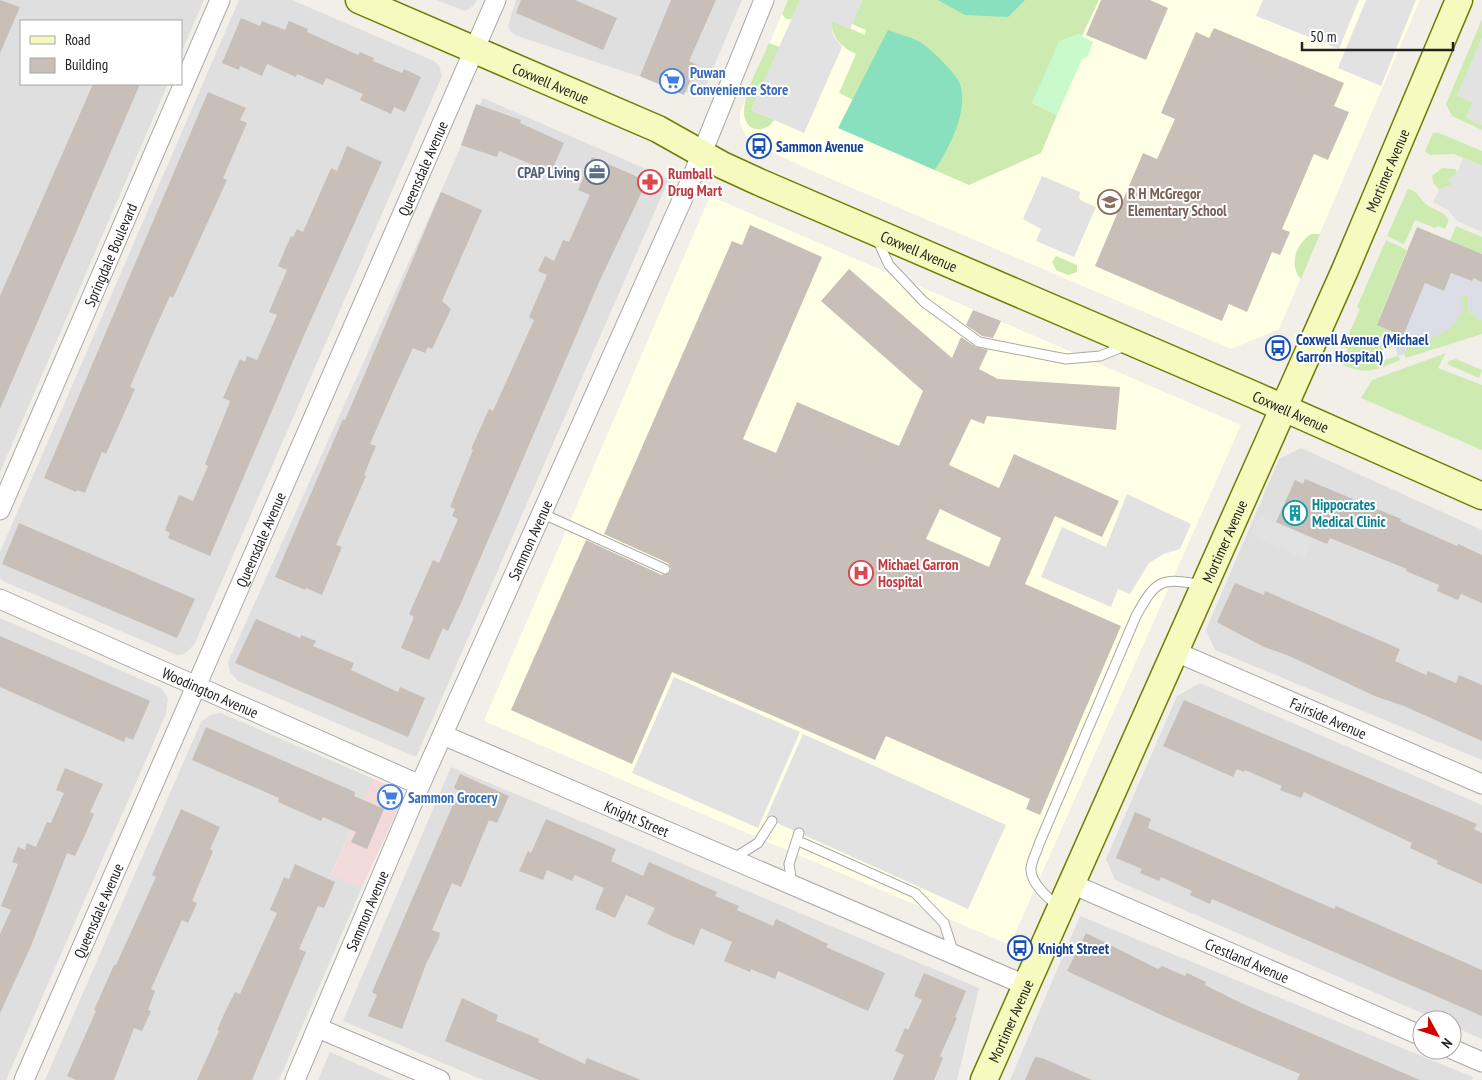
<svg xmlns="http://www.w3.org/2000/svg" width="1482" height="1080" viewBox="0 0 1482 1080" font-family="'PT Sans Narrow',sans-serif">
<style>
.residential{fill:#e0dfdf}
.commercial{fill:#f2dad9}
.education{fill:#ffffe5}
.grass{fill:#cdebb0}
.park{fill:#c8facc}
.pitch{fill:#88e0be}
.parking{fill:#e2e2e2}
.plaza{fill:#dddde8}
.building{fill:#c7bfb8;fill-rule:evenodd}
.lines{fill:none;stroke-linecap:round;stroke-linejoin:round}
.lane-casing{stroke:#a9a9a9;stroke-width:11}
.street-casing{stroke:#a9a9a9;stroke-width:21}
.secondary-casing{stroke:#707d05;stroke-width:29}
.lane{stroke:#fff;stroke-width:9}
.street{stroke:#fff;stroke-width:19}
.secondary{stroke:#f7fabf;stroke-width:26}
.labels{text-anchor:middle;dominant-baseline:central;stroke-width:4;stroke-linejoin:round;paint-order:stroke}
.shop-label{font-size:15px;font-weight:bold;fill:#366cbe;stroke:#fff;text-anchor:start}
.street-label{font-size:15px;fill:#222;stroke:#fff}
.transit-label{font-size:15px;font-weight:bold;fill:#164399;stroke:#fff;text-anchor:start}
.service-label{font-size:15px;font-weight:bold;fill:#4e5e75;stroke:#fff;text-anchor:end}
.health-label{font-size:15px;font-weight:bold;fill:#be3a42;stroke:#fff;text-anchor:start}
.education-label{font-size:15px;font-weight:bold;fill:#785e54;stroke:#fff;text-anchor:start}
.culture-label{font-size:15px;font-weight:bold;fill:#0d838f;stroke:#fff;text-anchor:start}
</style>
<rect width="100%" height="100%" fill="#f2efe9"/>
<path class="residential" d="M0,0H204L181,53V21H21V84H168L0,472Z
M239,0H292L434,61L439,66L442,76L194,645L184,654L177,655L5,582L0,578V552Z
M436,0H477L473,6L465,11Z
M516,0H742L701,97L517,36L511,32L508,26Z
M483,98L669,179L416,757L238,681L230,672L228,662Z
M1301,448L1482,530V760L1215,650L1206,630L1279,459Z
M0,618L161,688L168,698L166,714L6,1080H0Z
M1200,683L1482,805V1039L1452,1026V1020H1438L1115,880L1106,859L1177,696Z
M221,713L374,779L331,874L362,887L279,1080H45L201,722L210,715Z
M451,767L979,988L957,1080H483L343,1021Z
M1080,916L1473,1077L1472,1080H1010Z
M330,1052L393,1080H318Z"/>
<path class="commercial" d="M374,779L394,787L400,800L398,809L362,887L331,875Z"/>
<path class="education" d="M788,0H1420L1279,329L1231,349L810,170L753,143L745,134L740,124V112Z
M710,196L1241,425L1010,945L484,721Z"/>
<path class="grass" d="M788,0H800L792,19H786L782,14Z
M862,0H1099L1082,36L1078,34L1032,103L1057,115L1041,153L969,185L863,139L862,104L839,93L856,54C840,46 832,38 831,20L865,35L866,30L852,24Z
M1482,19V38L1457,96L1473,102L1466,118L1482,125V130L1452,116L1446,104Z
M769,43L780,47L751,110L774,120C769,130 751,134 746,121C742,114 745,102 747,94C752,77 762,60 769,43Z
M1433,133H1439L1482,151V166L1454,154L1430,155L1425,151Z
M1442,168L1455,169L1457,172L1451,185L1439,190L1433,182L1432,176Z
M1408,189C1418,191 1419,198 1426,204C1435,211 1441,209 1449,220L1445,229L1438,226L1435,228L1415,220L1404,244L1387,236Z
M1456,226L1482,237V254L1450,241Z
M1311,234H1320L1301,279C1288,265 1296,244 1311,234Z
M1386,240L1407,250L1377,324L1403,336L1395,346L1381,351L1384,360L1398,356L1400,360C1369,373 1364,375 1334,361L1336,357L1343,359L1348,349L1341,346L1344,345L1360,309L1357,307Z
M1056,256L1077,265V272L1068,275L1056,270L1052,262Z
M1468,295L1469,314H1475L1479,320H1482V334L1406,358L1404,354L1408,345C1440,331 1454,337 1461,296Z
M1446,353L1438,368L1482,385V450L1361,398L1372,380Z
M1456,359L1482,370L1479,378L1447,364L1449,361Z"/>
<path class="park" d="M1078,34L1093,42L1088,56L1082,59L1057,115L1032,103L1059,41Z"/>
<path class="pitch" d="M938,0H1025L1008,17L965,15Z
M888,30C898,34 911,37 920,42C930,48 957,74 960,84C969,112 949,147 935,170L838,128Z"/>
<path class="parking" d="M800,0H862L850,29L831,21L833,35L842,47L804,133L751,110Z
M1263,0H1359L1339,49L1256,16Z
M1366,0H1416L1381,86L1338,68Z
M1482,38V125L1466,118L1473,102L1457,96Z
M1463,158L1482,166V232L1457,221L1448,210L1433,202L1439,190L1451,185L1448,178L1457,173Z
M1042,176L1080,192L1079,198L1082,201L1096,207L1074,257L1036,241L1041,229L1023,219Z
M1127,494L1191,524L1180,549L1164,554L1149,563L1130,594L1118,589L1111,607L1041,577L1062,527L1106,547Z
M1260,516L1312,539L1304,559L1251,535Z
M674,677L800,732L758,828L632,773Z
M803,734L1006,825L968,909L766,818Z"/>
<path class="plaza" d="M1451,273L1471,281L1473,278L1482,282V320H1479L1475,314H1469L1468,296H1462L1463,315H1458L1457,321L1449,329L1435,337L1408,345L1404,354L1398,356L1395,346L1403,336L1425,283L1444,291Z"/>
<path class="building" d="M0,0L20,7L0,53Z
M521,0H575L617,18L603,50L516,13Z
M671,0H716L689,61L697,65L684,95L640,76Z
M1101,0H1150L1168,8L1146,60L1086,35Z
M241,18L260,26L262,21L285,30L289,21L308,29L307,32L358,55L360,52L374,58L373,61L402,73L404,69L421,77L405,112L394,107L391,114L360,100L363,94L326,78L323,85L297,74L296,77L267,64L262,76L240,66L239,70L222,63Z
M1214,28L1344,83L1334,106L1349,112L1328,160L1314,154L1282,229L1290,232L1280,255L1272,252L1247,312L1229,304L1222,321L1095,266L1143,153L1157,159L1175,119L1161,113L1196,32L1209,38Z
M93,84H140L0,409V296Z
M208,92L246,108L240,120L247,123L223,178L227,180L173,298L170,296L151,338L130,387L135,389L106,454L102,452L85,493L77,490L76,492L44,478Z
M476,104L521,120L520,123L564,143L551,172L499,151L497,157L461,145Z
M347,146L382,162L305,333L210,556L168,538L170,533L165,530L179,495L193,501L208,466L205,464L229,404L230,401L223,398L240,359L245,362L247,356L257,360L277,315L269,312L287,270L278,266L291,236L293,237L297,229L303,232L331,168L337,171Z
M592,157L647,181L600,280L461,603L448,631L443,628L429,660L401,648L414,617L409,614L433,560L439,563L458,519L452,516L455,509L450,507L473,450L471,449L489,409L493,411L534,320L529,317L547,275L538,271L545,256L554,261L563,240L569,242L590,195L578,190Z
M441,192L482,210L442,301L451,309L432,349L428,347L425,353L413,348L394,389L370,444L376,446L364,475L366,476L336,545L342,547L322,595L306,588L305,590L275,577L343,419L345,420L364,376Z
M750,225L822,257L743,439L776,453L797,402L899,446L923,391L821,301L849,269L952,358L961,337L976,347L988,350L979,369L998,379L1120,387L1116,430L987,416L984,424L971,419L949,465L999,488L1014,454L1119,501L1102,537L1055,516L1025,584L1121,626L1040,815L1026,809L1030,799L886,736L875,760L672,672L632,764L511,710L586,540L662,575L670,572L671,568L668,563L604,534L732,241L742,245ZM940,509L1001,538L989,567L926,539Z
M1417,227L1482,254V282L1473,278L1472,281L1451,273L1444,291L1425,283L1403,336L1377,325Z
M973,310L1001,321L993,338L982,336L966,325Z
M1305,479L1401,519L1400,521L1457,546L1458,544L1482,555V603L1461,594L1458,600L1437,591L1439,585L1406,571L1407,569L1330,538L1327,544L1276,522L1295,480L1303,484Z
M19,523L195,599L177,638L2,564Z
M1235,583L1264,595L1265,591L1400,649L1395,661L1426,675L1428,671L1456,683L1459,675L1482,685V741L1404,706L1377,697L1287,655L1264,647L1224,626L1217,622Z
M256,619L300,638L301,635L316,641L313,646L354,663L351,670L398,692L400,687L425,698L408,737L235,663Z
M0,636L150,701L133,740L126,737L124,742L0,687Z
M1184,700L1477,824L1474,829L1482,833V884L1437,864L1438,861L1410,848L1412,843L1304,792L1301,798L1296,796L1280,790L1282,786L1245,770L1244,772L1237,769L1233,777L1163,746Z
M206,727L355,792L354,796L384,809L367,849L351,842L356,832L323,817L321,821L278,802L279,798L192,760Z
M65,768L103,784L90,812L94,814L86,833L75,856L67,853L31,946L0,1013V934L11,910L1,906L18,864L12,862L18,847L25,850L27,843L36,847L47,822L51,823L64,793L56,790Z
M460,774L509,796L497,823L489,820L461,887L452,883L432,930L440,933L439,938L426,964L402,1029L368,1016L377,995L372,992L459,791L454,788Z
M181,809L220,827L210,849L213,851L192,901L197,903L188,923L182,920L151,989L155,991L148,1010L151,1011L142,1031L134,1028L114,1080H76L67,1076L96,1011L94,1010L114,965H116L156,877L152,875Z
M1135,812L1151,819L1148,828L1334,909L1336,906L1482,970V1016L1212,899L1210,904L1190,895L1192,891L1161,877L1159,881L1140,873L1142,869L1116,858Z
M546,819L616,849L611,861L643,876L649,862L717,892L715,896L739,906L737,910L773,926L776,919L828,944L826,947L885,973L868,1011L778,971L775,979L751,969L750,972L724,961L732,942L701,928L694,945L672,936L647,924L655,908L626,895L615,918L595,909L604,888L575,875L572,881L547,870L543,880L519,871L528,851L531,853Z
M295,864L335,882L324,908L318,906L299,949L306,952L252,1080H197L219,1031L217,1030L225,1012L235,992L240,994L277,913L270,910L284,877L289,879Z
M1086,933L1158,969L1162,966L1185,976L1187,973L1206,982L1205,985L1243,1004L1420,1080H1297L1300,1074L1295,1072L1170,1019L1067,971Z
M924,973L966,991L955,1017L957,1018L940,1056L943,1058L934,1080H893L904,1055L895,1051L905,1028L908,1030L922,1000L914,996Z
M462,998L498,1015L496,1021L539,1039L538,1042L585,1064L587,1058L641,1080H539L445,1041Z
M1035,1057L1042,1058L1092,1080H1025Z"/>
<g class="lines">
<defs>
<path id="lane" d="M877,239L889,265L924,302L979,342L1066,359L1100,356L1125,346
M541,513L665,569
M803,843L915,893L944,923L954,954
M734,858L758,843L772,821
M792,885L789,864L799,833
M1059,907C1048,898 1030,883 1031,868C1032,860 1037,851 1039,844L1136,616C1156,580 1160,577 1203,585"/>
<g id="street">
<path id="s1" d="M0,510L220,0"/>
<path id="s2" d="M0,599L420,785"/>
<path id="s3" d="M1176,652L1482,784"/>
<path id="s4" d="M443,735L1025,985"/>
<path id="s5" d="M1072,884L1422,1036"/>
<path d="M318,1028L440,1080"/>
<path d="M1452,1049L1482,1062"/>
<path id="s6" d="M24,1080L496,0"/>
<path id="s7" d="M295,1080L420,785L691,180L764,0"/>
</g>
<g id="secondary">
<path id="s8" d="M359,0L658,129L722,165L759,182L1252,394L1482,496"/>
<path id="s9" d="M984,1080L1345,270L1459,0"/>
</g>
</defs>
<use href="#lane" class="lane-casing"/>
<use href="#street" class="street-casing"/>
<use href="#secondary" class="secondary-casing"/>
<use href="#lane" class="lane"/>
<use href="#street" class="street"/>
<use href="#secondary" class="secondary"/>
</g>
<defs>
<symbol id="supermarket-ring" viewBox="-11 -11 22 22"><circle r="9.5" fill="#fff" stroke="#3f7fe0" stroke-width="1.5"/><path d="M-6-5.5h2.5l.6 2H6L4.5 2H-2.5L-4.4-4H-6ZM-1.5 3.2a1.3 1.3 0 1 0 .1 0ZM3 3.2a1.3 1.3 0 1 0 .1 0Z" fill="#3f7fe0"/></symbol>
<symbol id="bus-ring" viewBox="-11 -11 22 22"><circle r="9.5" fill="#fff" stroke="#1a4fb4" stroke-width="1.5"/><path d="M-5-6H5V4H4V6H2V4H-2V6H-4V4H-5ZM-3.5-4V0h7V-4ZM-3.5 1.2v1.5H-2V1.2ZM2 1.2v1.5H3.5V1.2Z" fill="#1a4fb4"/></symbol>
<symbol id="office-ring" viewBox="-11 -11 22 22"><circle r="9.5" fill="#fff" stroke="#5c6f8a" stroke-width="1.5"/><path d="M-6-3h4V-5.5h4V-3h4V5H-6ZM-1-4.5V-3h2v-1.5ZM-6 0V1H6V0Z" fill="#5c6f8a"/></symbol>
<symbol id="pharmacy-ring" viewBox="-11 -11 22 22"><circle r="9.5" fill="#fff" stroke="#e0444e" stroke-width="1.5"/><path d="M-2-6h4v4h4v4h-4v4h-4v-4h-4v-4h4Z" fill="#e0444e"/></symbol>
<symbol id="school-ring" viewBox="-11 -11 22 22"><circle r="9.5" fill="#fff" stroke="#8d6e63" stroke-width="1.5"/><path d="M0-5L7-2L0 1L-7-2ZM-4 1L0 2.5L4 1V4Q0 6-4 4Z" fill="#8d6e63"/></symbol>
<symbol id="building-ring" viewBox="-11 -11 22 22"><circle r="9.5" fill="#fff" stroke="#0f9aa8" stroke-width="1.5"/><path d="M-4-6H4V6H1V3H-1V6H-4ZM-2.5-4.3h1.7v1.8h-1.7ZM.8-4.3h1.7v1.8H.8ZM-2.5-1h1.7V.8h-1.7ZM.8-1h1.7V.8H.8Z" fill="#0f9aa8"/></symbol>
<symbol id="hospital-ring" viewBox="-11 -11 22 22"><circle r="9.5" fill="#fff" stroke="#e0444e" stroke-width="1.5"/><path d="M-5-5h3v3.5h4V-5h3V5h-3V1.5h-4V5h-3Z" fill="#e0444e"/></symbol>
</defs>
<g fill-rule="evenodd">
<use href="#supermarket-ring" x="658" y="67" width="28" height="28"/>
<use href="#bus-ring" x="745" y="132" width="28" height="28"/>
<use href="#office-ring" x="583" y="158" width="28" height="28"/>
<use href="#pharmacy-ring" x="636" y="168" width="28" height="28"/>
<use href="#school-ring" x="1096" y="188" width="28" height="28"/>
<use href="#bus-ring" x="1264" y="334" width="28" height="28"/>
<use href="#building-ring" x="1281" y="499" width="28" height="28"/>
<use href="#hospital-ring" x="847" y="559" width="28" height="28"/>
<use href="#supermarket-ring" x="376" y="783" width="28" height="28"/>
<use href="#bus-ring" x="1006" y="934" width="28" height="28"/>
</g>
<g class="labels">
<g class="shop-label">
<text x="690" y="72">Puwan<tspan x="690" dy="17">Convenience Store</tspan></text>
<text x="408" y="797">Sammon Grocery</text>
</g>
<g class="street-label">
<text stroke="none"><textPath href="#s8" startOffset="209">Coxwell Avenue</textPath></text>
<text stroke="none"><textPath href="#s6" startOffset="995">Queensdale Avenue</textPath></text>
<text stroke="none"><textPath href="#s9" startOffset="995">Mortimer Avenue</textPath></text>
<text stroke="none"><textPath href="#s8" startOffset="614">Coxwell Avenue</textPath></text>
<text stroke="none"><textPath href="#s1" startOffset="278">Springdale Boulevard</textPath></text>
<text stroke="none"><textPath href="#s8" startOffset="1019">Coxwell Avenue</textPath></text>
<text stroke="none"><textPath href="#s6" startOffset="590">Queensdale Avenue</textPath></text>
<text stroke="none"><textPath href="#s7" startOffset="589">Sammon Avenue</textPath></text>
<text stroke="none"><textPath href="#s9" startOffset="590">Mortimer Avenue</textPath></text>
<text stroke="none"><textPath href="#s2" startOffset="230">Woodington Avenue</textPath></text>
<text stroke="none"><textPath href="#s3" startOffset="166">Fairside Avenue</textPath></text>
<text stroke="none"><textPath href="#s4" startOffset="211">Knight Street</textPath></text>
<text stroke="none"><textPath href="#s6" startOffset="185">Queensdale Avenue</textPath></text>
<text stroke="none"><textPath href="#s7" startOffset="184">Sammon Avenue</textPath></text>
<text stroke="none"><textPath href="#s5" startOffset="191">Crestland Avenue</textPath></text>
<text stroke="none"><textPath href="#s9" startOffset="65">Mortimer Avenue</textPath></text>
</g>
<g class="transit-label">
<text x="776" y="146">Sammon Avenue</text>
<text x="1296" y="339">Coxwell Avenue (Michael<tspan x="1296" dy="17">Garron Hospital)</tspan></text>
<text x="1038" y="948">Knight Street</text>
</g>
<g class="service-label">
<text x="580" y="172">CPAP Living</text>
</g>
<g class="health-label">
<text x="668" y="173">Rumball<tspan x="668" dy="17">Drug Mart</tspan></text>
<text x="878" y="564">Michael Garron<tspan x="878" dy="17">Hospital</tspan></text>
</g>
<g class="education-label">
<text x="1128" y="193">R H McGregor<tspan x="1128" dy="17">Elementary School</tspan></text>
</g>
<g class="culture-label">
<text x="1312" y="504">Hippocrates<tspan x="1312" dy="17">Medical Clinic</tspan></text>
</g>
</g>
<rect x="20" y="20" width="162" height="65" fill="#ffffff" stroke="#a7a7a7"/>
<rect x="30" y="36" width="25" height="8" fill="#f7fabf" stroke="#a7a7a7"/>
<text x="65" y="45" font-size="15" fill="#222222">Road</text>
<rect x="30" y="58" width="25" height="15" fill="#c7bfb8" stroke="#a7a7a7"/>
<text x="65" y="70" font-size="15" fill="#222222">Building</text>
<g transform="translate(1437 1035) rotate(130)"><circle r="24" fill="#ffffff" stroke="#a7a7a7"/>
<path d="M0-4L9 19L0 12L-9 19Z" fill="#d40000"/>
<text y="-8" font-size="14" font-weight="bold" text-anchor="middle" fill="#222222">N</text>
</g>
<path d="M1302 42v8h151v-8" fill="none" stroke="#222222" stroke-width="2.5"/>
<text x="1310" y="42" font-size="15" fill="#222222" stroke="#ffffff" stroke-width="4" paint-order="stroke">50 m</text>
</svg>
